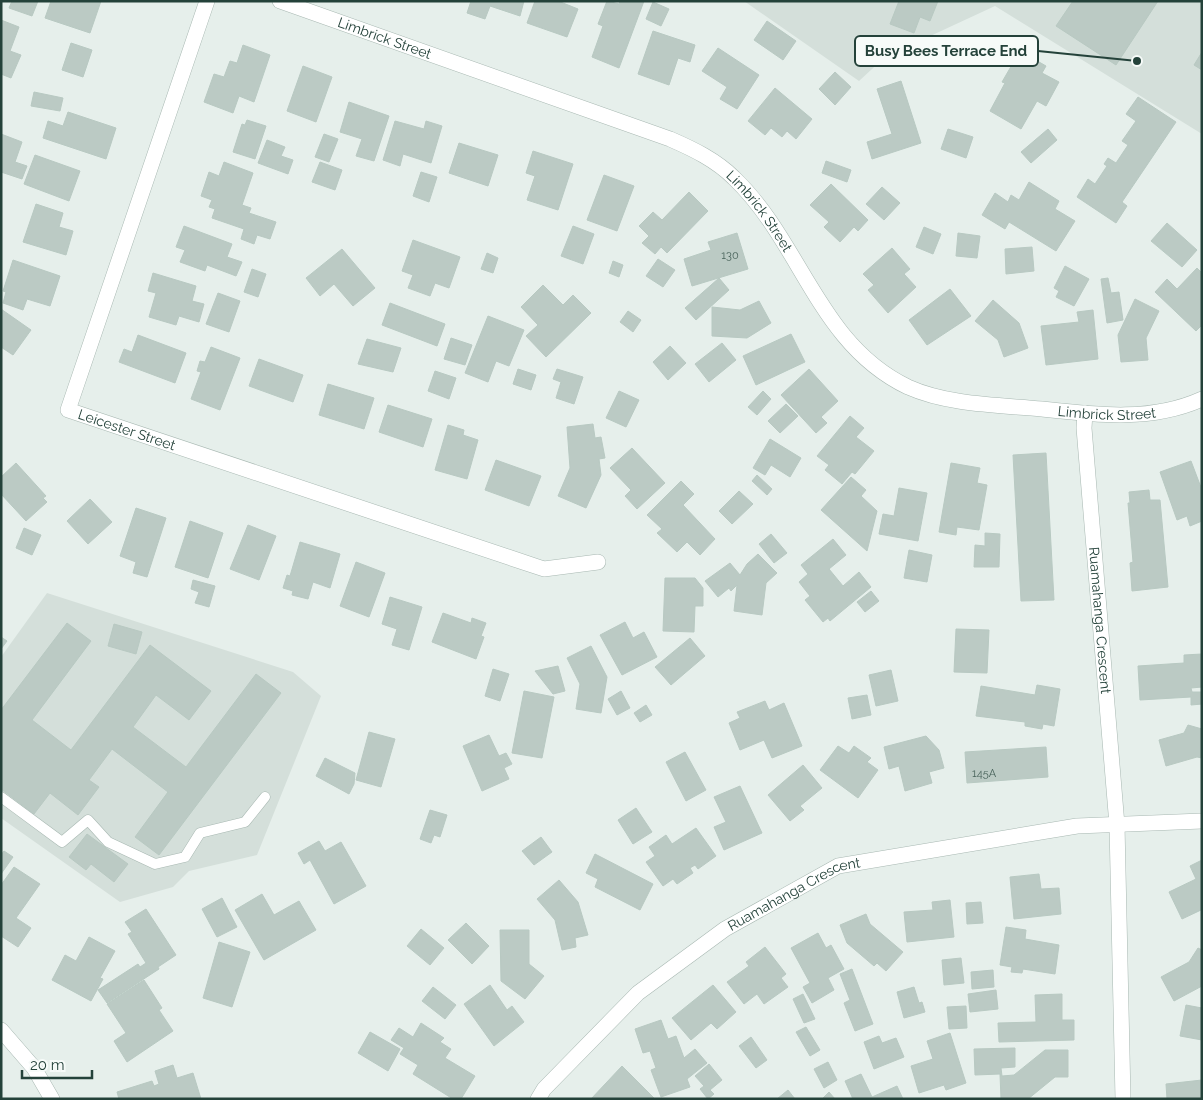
<svg xmlns="http://www.w3.org/2000/svg" width="1203" height="1100" viewBox="0 0 1203 1100" font-family="Raleway,sans-serif">
<style>
.built{fill:#d4dfda}
.building{fill:#bbcac4;stroke:#b8c9c2}
.lines{fill:none;stroke-linecap:round;stroke-linejoin:round}
.service-casing{stroke:#a8b8b2;stroke-width:11}
.minor-casing{stroke:#a8b8b2;stroke-width:16}
.service{stroke:#fff;stroke-width:10}
.minor{stroke:#fff;stroke-width:15}
.labels{text-anchor:middle;dominant-baseline:central;stroke-width:4;stroke-linejoin:round;paint-order:stroke}
.number-label{font-size:11px;fill:#4a645c}
.street-label{font-size:14px;fill:#24423a;stroke:#f7fbf9}
.leader{fill:none;stroke:#24423a;stroke-width:2}
.callout-dot{fill:#24423a;stroke:#f7fbf9;stroke-width:2}
.callout{fill:#f7fbf9;stroke:#24423a;stroke-width:2}
.callout-label{font-size:15px;text-anchor:middle;font-weight:bold;fill:#24423a}
</style>
<rect width="100%" height="100%" fill="#e6efeb"/>
<path class="built" d="M744,1H1202V134L995,6L885,57L859,81Z
M47,593L293,672L321,696L257,855L189,871L173,887L120,902L1,818V657Z"/>
<path class="building" d="M12,1H38L32,16L9,8Z
M51,1H101L90,33L45,18Z
M471,1H524L520,16L490,6L485,19L467,13Z
M535,1H558L578,9L567,37L527,23Z
M607,1L619,4L620,1H644L619,68L592,57L603,26L598,24Z
M899,1H938L930,21L920,17L914,33L890,24Z
M1073,1H1158L1116,65L1056,26Z
M653,2L669,9L661,26L646,19Z
M1,20L19,27L10,51L21,55L11,78L1,74Z
M767,21L796,41L783,60L754,40Z
M653,31L695,45L690,62L678,58L669,85L638,74Z
M71,43L92,50L83,77L62,70Z
M243,45L270,55L254,102L239,96L233,113L204,102L214,74L224,77L230,61L237,63Z
M718,48L759,75L737,109L720,99L727,87L702,71Z
M1020,51L1046,66L1042,73L1059,82L1046,106L1037,101L1021,129L990,111L1005,83L1002,82Z
M1202,52V70L1194,65Z
M303,66L332,77L316,122L287,111Z
M835,72L851,87L835,105L819,89Z
M901,81L921,143L872,159L867,142L892,134L877,89Z
M775,88L812,119L796,139L787,131L782,137L771,128L765,135L748,121Z
M34,92L63,98L60,111L31,106Z
M1138,97L1176,122L1122,202L1127,206L1116,223L1077,197L1088,179L1095,184L1107,166L1104,164L1108,158L1116,163L1128,145L1122,141L1136,121L1126,114Z
M349,102L389,116L374,161L356,156L362,139L340,132Z
M68,112L116,128L106,159L43,138L48,121L63,126Z
M247,120L266,126L255,159L233,152L242,124L245,125Z
M395,121L424,129L426,121L442,126L431,163L403,154L400,166L383,160Z
M948,129L973,137L966,158L941,149Z
M1048,129L1057,140L1031,163L1021,152Z
M1,134L22,142L15,162L27,166L22,179L1,172Z
M324,134L338,139L329,162L315,157Z
M267,140L285,147L281,156L293,160L288,174L258,163Z
M459,143L498,155L488,186L449,173Z
M533,151L573,164L558,210L527,200L535,176L526,173Z
M35,155L80,171L69,201L24,184Z
M826,161L851,170L847,182L822,173Z
M224,162L253,173L242,205L251,208L249,213L276,222L270,239L257,235L254,244L241,239L244,229L212,218L215,209L209,207L212,200L201,196L209,172L219,176Z
M320,162L342,170L335,190L312,182Z
M421,172L437,177L429,202L413,196Z
M604,175L634,186L617,231L587,220Z
M1029,182L1059,201L1055,209L1075,221L1056,251L1009,222L1005,229L982,215L995,193L1008,202L1011,195L1019,200Z
M831,184L868,220L858,231L854,227L840,242L824,227L829,222L810,205Z
M882,187L900,203L884,220L866,204Z
M689,192L708,211L667,253L661,247L655,254L642,243L649,236L639,226L653,212L662,220Z
M36,204L63,213L59,227L73,231L66,255L23,242Z
M1167,223L1197,250L1182,267L1151,241Z
M184,226L232,244L227,257L242,262L236,276L207,265L205,271L180,262L185,250L176,247Z
M573,226L594,234L583,264L561,256Z
M924,227L941,234L933,254L916,247Z
M737,233L748,269L692,286L684,259L711,250L708,242Z
M958,233L980,236L977,258L956,256Z
M413,240L460,257L449,288L435,283L430,296L408,288L413,275L402,271Z
M1032,247L1034,271L1006,274L1005,249Z
M892,248L910,269L904,274L916,287L888,313L868,290L874,285L863,274Z
M342,249L375,288L353,306L334,284L320,296L306,278Z
M487,253L498,258L493,273L481,269Z
M658,259L675,270L663,287L646,276Z
M13,260L60,276L50,306L27,299L23,310L3,303L6,292L3,291Z
M613,261L623,265L619,277L609,273Z
M1065,266L1089,279L1074,306L1056,297L1059,291L1054,288Z
M1197,268L1202,273V325L1196,331L1155,292L1167,279L1177,289Z
M252,269L266,274L258,297L244,292Z
M153,273L196,286L192,301L204,304L199,322L179,316L176,325L149,317L156,293L148,291Z
M719,278L729,290L696,320L685,308Z
M1108,278L1111,293L1119,292L1123,320L1107,323L1101,279Z
M543,285L563,305L573,295L591,313L546,357L526,336L538,325L521,307Z
M950,289L971,316L927,345L909,320Z
M218,293L240,301L229,332L206,324Z
M1135,299L1159,311L1146,338L1148,360L1121,362L1118,335Z
M993,300L1019,323L1028,348L1004,357L998,340L975,321Z
M759,301L771,323L747,338L712,336V307L740,310Z
M390,303L445,324L437,346L382,325Z
M1,309L31,330L13,355L1,347Z
M1093,310L1098,359L1046,365L1041,326L1079,322L1077,312Z
M628,311L641,320L633,332L620,322Z
M488,316L524,330L509,366L496,361L488,382L465,373Z
M791,334L805,362L756,385L743,356Z
M138,335L186,353L175,383L119,362L124,349L132,352Z
M451,338L472,345L465,365L444,359Z
M367,339L401,348L393,372L358,364Z
M722,343L736,360L709,382L695,364Z
M670,346L686,363L668,380L653,362Z
M211,347L240,358L220,410L191,399L201,372L197,371L200,361L205,362Z
M259,359L303,375L293,402L249,386Z
M518,369L536,375L531,390L513,384Z
M557,369L583,377L574,404L556,398L561,382L553,379Z
M809,369L838,401L821,417L827,423L816,433L781,395Z
M435,371L456,378L449,399L428,391Z
M328,384L374,398L364,429L319,415Z
M619,391L639,400L626,427L606,418Z
M763,391L771,399L757,415L748,407Z
M786,404L798,416L780,433L768,421Z
M388,405L432,419L423,447L379,432Z
M850,416L864,428L856,437L874,451L855,474L852,472L842,484L825,470L829,465L817,456Z
M593,424L595,438L601,437L605,458L599,459L601,475L586,508L558,496L570,468L567,427Z
M448,425L464,430L463,435L478,440L467,479L435,470Z
M770,439L801,458L790,477L771,465L765,475L753,468Z
M632,448L665,483L637,509L625,496L631,490L610,468Z
M1046,453L1054,600L1021,601L1013,455Z
M496,460L541,476L529,506L485,490Z
M1191,461L1202,490V521L1190,526L1187,516L1177,520L1160,472Z
M16,463L46,496L43,498L47,502L26,521L1,494V477Z
M951,463L980,468L977,483L987,485L979,530L957,527L956,535L939,532Z
M757,475L772,489L767,495L752,481Z
M851,477L866,490L861,496L877,511L867,551L821,510Z
M681,481L694,494L683,505L715,539L700,555L687,542L677,552L657,533L662,529L647,515Z
M899,488L927,493L918,541L879,534L883,514L894,516Z
M1149,490L1150,500H1160L1168,587L1132,591L1130,563L1133,562L1128,503H1130L1129,492Z
M739,491L753,504L732,524L719,511Z
M90,499L112,522L88,544L67,521Z
M136,508L166,518L147,577L133,573L136,562L120,556Z
M190,521L223,533L208,578L175,567Z
M248,525L276,536L259,580L230,569Z
M24,528L41,535L32,555L16,548Z
M985,533L1000,534L999,567H974L975,545L985,546Z
M771,534L787,553L774,563L759,544Z
M833,539L846,555L829,569L843,586L859,572L871,587L830,621L828,618L823,622L805,600L810,596L799,582L808,574L801,565Z
M300,542L340,554L330,588L313,582L308,599L292,595L293,591L283,588L287,575L290,576Z
M909,550L932,555L927,582L904,578Z
M758,554L777,573L766,583L762,615L734,611L737,585L731,591L729,588L718,597L705,581L730,563L740,575L747,564Z
M356,562L385,573L369,617L340,606Z
M665,578H695L703,588V606H695L694,632L663,631Z
M193,580L215,586L209,607L195,603L199,592L191,589Z
M871,591L879,601L865,612L857,602Z
M390,597L422,607L409,650L392,645L397,629L382,624Z
M443,613L471,623L472,618L486,623L481,636L484,637L476,659L432,642Z
M625,622L633,638L644,632L657,657L622,675L600,635Z
M67,623L91,641L32,720L71,750L150,645L211,691L189,720L156,695L133,727L186,767L256,674L281,693L159,855L135,837L168,792L112,749L89,780L99,787L78,815L50,793L34,814L1,789V710Z
M114,624L142,632L136,654L108,646Z
M956,629L989,630L987,673L954,672Z
M1,637L7,641L1,649Z
M690,638L705,656L671,685L655,667Z
M591,646L607,677L601,713L576,709L580,684L567,658Z
M1202,654V687L1191,688L1192,692H1202V704L1191,705V697L1140,700L1138,666L1184,663V655Z
M558,666L565,691L553,694L535,671Z
M493,669L509,674L500,701L485,696Z
M891,670L898,701L876,706L869,675Z
M1037,685L1060,689L1054,726L1043,724L1042,729L1025,726V722L976,716L981,686L1035,695Z
M524,691L554,697L542,758L512,753Z
M621,691L630,708L617,715L608,699Z
M867,695L871,715L852,719L848,698Z
M765,701L769,710L784,703L802,746L772,758L764,740L740,750L729,723L740,718L737,712Z
M646,705L652,715L640,722L634,713Z
M1188,725L1202,729V758L1197,757L1166,766L1159,740L1184,733Z
M369,732L395,739L381,787L356,780Z
M489,735L499,756L506,753L512,764L504,768L509,779L482,791L463,746Z
M926,736L939,750L944,768L929,772L932,783L905,791L899,766L889,769L884,747Z
M838,746L849,753L854,746L871,758L867,762L878,770L858,798L820,770Z
M1046,747L1048,777L967,783L965,752Z
M685,752L706,790L686,801L666,762Z
M325,758L355,773L354,784L349,794L316,776Z
M803,765L822,788L800,806L804,810L790,821L768,795Z
M740,786L762,833L724,850L714,827L726,822L714,797Z
M636,808L652,832L633,844L618,820Z
M430,810L447,815L440,837L434,835L431,843L420,839Z
M696,828L716,856L698,869L695,865L690,868L693,873L677,884L673,879L663,886L646,862L655,856L649,847L666,835L672,844Z
M87,834L128,864L114,882L91,864L86,870L69,857Z
M541,837L552,852L534,865L522,851Z
M319,841L325,851L341,842L366,886L334,904L310,860L304,864L298,853Z
M4,851L13,857L1,874V855Z
M595,854L653,884L640,910L595,887L598,879L586,873Z
M1202,860V907L1201,910L1182,919L1169,892L1196,879L1190,866Z
M14,867L40,884L16,918L31,928L18,947L1,936V885Z
M1039,874L1041,889L1059,888L1061,914L1014,919L1010,877Z
M559,880L578,902L588,935L575,938L576,947L562,950L555,920L537,899Z
M262,894L274,915L299,901L316,930L264,960L235,910Z
M222,898L237,927L217,937L202,909Z
M950,900L954,937L907,942L904,912L933,910L932,902Z
M981,902L983,923L967,924L966,903Z
M146,909L176,955L158,967L159,969L107,1003L98,990L138,964L140,967L146,963L128,934L132,932L125,922Z
M866,914L870,924L903,952L886,971L877,963L874,966L847,943L840,925Z
M466,923L489,946L472,964L448,940Z
M1006,927L1026,930L1025,939L1059,945L1055,974L1023,969L1022,973L1011,972L1012,967L1000,965Z
M421,929L444,948L430,965L407,946Z
M500,930H529V964L544,976L525,999L501,981Z
M818,933L826,948L831,945L844,969L828,978L834,990L812,1003L803,987L810,983L791,948Z
M89,937L115,951L100,978L103,979L91,1001L52,980L65,955L76,961Z
M219,942L250,952L232,1007L203,998Z
M765,947L786,974L781,978L788,987L764,1004L757,994L744,1004L727,982L749,966L746,962Z
M1198,948L1202,950V986L1174,1001L1161,977L1189,962Z
M961,958L964,983L944,985L942,960Z
M852,969L873,1024L855,1031L844,1003L850,1000L840,974Z
M993,970L994,987L972,989L971,972Z
M144,980L162,1008L159,1010L173,1031L127,1062L114,1041L126,1033L107,1004Z
M490,985L507,1010L512,1006L524,1022L494,1046L464,1004Z
M713,985L736,1012L717,1029L711,1023L691,1040L672,1018Z
M433,987L456,1005L445,1019L422,1001Z
M914,987L919,1003L922,1002L925,1012L904,1018L897,992Z
M996,990L998,1009L970,1012L968,994Z
M803,994L815,1019L804,1023L793,999Z
M1062,994V1020H1074V1040L999,1042L998,1023L1036,1022L1035,995Z
M1186,1005L1202,1008V1040L1180,1036Z
M966,1006L967,1028L949,1029L947,1007Z
M661,1020L668,1039L676,1036L684,1058L695,1049L707,1063L687,1079L690,1087L661,1097L651,1070L656,1068L650,1051L643,1053L635,1029Z
M421,1023L444,1038L440,1042L451,1049L445,1058L475,1076L461,1099H453L413,1074L418,1065L400,1054L404,1048L391,1040L399,1028L413,1037Z
M806,1027L820,1050L810,1056L796,1032Z
M370,1032L400,1049L388,1071L358,1053Z
M950,1033L966,1083L946,1090L944,1085L919,1093L911,1066L933,1059L927,1041Z
M879,1036L882,1043L896,1038L904,1057L874,1069L864,1042Z
M751,1037L767,1060L756,1068L739,1046Z
M1015,1048V1067L1001,1068L1002,1076L1014,1075L1045,1050H1068V1077H1055L1028,1099H1001L1000,1074L975,1075L974,1049Z
M828,1062L837,1080L824,1088L814,1069Z
M709,1064L722,1080L710,1090L714,1094L708,1099L700,1089L704,1086L695,1076Z
M173,1065L177,1078L193,1073L201,1099H119L117,1092L152,1081L154,1086L159,1084L155,1071Z
M622,1066L655,1099H591Z
M861,1074L872,1097L897,1086L903,1099H853L845,1081Z
M1202,1080V1099H1167L1166,1084Z
M788,1090L795,1099H777Z
M829,1092L835,1099H822Z"/>
<g class="lines">
<defs>
<path id="service" d="M1,797L62,842L88,820L108,842L155,864L185,857L200,833L245,822L265,797"/>
<g id="minor">
<path id="s1" d="M207,1L68,410L544,569L598,562"/>
<path id="s2" d="M280,1L670,139C693,149 716,160 734,178C802,243 818,344 908,387C948,405 999,405 1042,409C1096,415 1151,422 1202,399"/>
<path id="s3" d="M1085,413L1084,428L1117,825L1123,1099"/>
<path d="M1,1030L34,1068L52,1099"/>
<path id="s4" d="M538,1099L544,1089L638,993L725,929L838,866L1077,826L1202,821"/>
</g>
</defs>
<use href="#service" class="service-casing"/>
<use href="#minor" class="minor-casing"/>
<use href="#service" class="service"/>
<use href="#minor" class="minor"/>
</g>
<g class="labels">
<g class="number-label">
<text x="730" y="255">130</text>
<text x="984" y="773">145A</text>
</g>
<g class="street-label">
<text stroke="none"><textPath href="#s2" startOffset="111">Limbrick Street</textPath></text>
<text stroke="none"><textPath href="#s2" startOffset="531">Limbrick Street</textPath></text>
<text stroke="none"><textPath href="#s2" startOffset="966">Limbrick Street</textPath></text>
<text stroke="none"><textPath href="#s1" startOffset="494">Leicester Street</textPath></text>
<text stroke="none"><textPath href="#s3" startOffset="208">Ruamahanga Crescent</textPath></text>
<text stroke="none"><textPath href="#s4" startOffset="332">Ruamahanga Crescent</textPath></text>
</g>
</g>
<path class="leader" d="M1137 61L1038 51"/>
<circle class="callout-dot" cx="1137" cy="61" r="5"/>
<rect class="callout" x="855" y="36" width="183" height="30" rx="5"/>
<g class="callout-label">
<text x="946" y="56">Busy Bees Terrace End</text>
</g>
<rect width="1203" height="1100" fill="none" stroke="#24423a" stroke-width="5"/>
<path d="M22 1070v8h70v-8" fill="none" stroke="#24423a" stroke-width="2.5"/>
<text x="30" y="1070" font-size="15" fill="#24423a" stroke="#f7fbf9" stroke-width="4" paint-order="stroke">20 m</text>
</svg>
